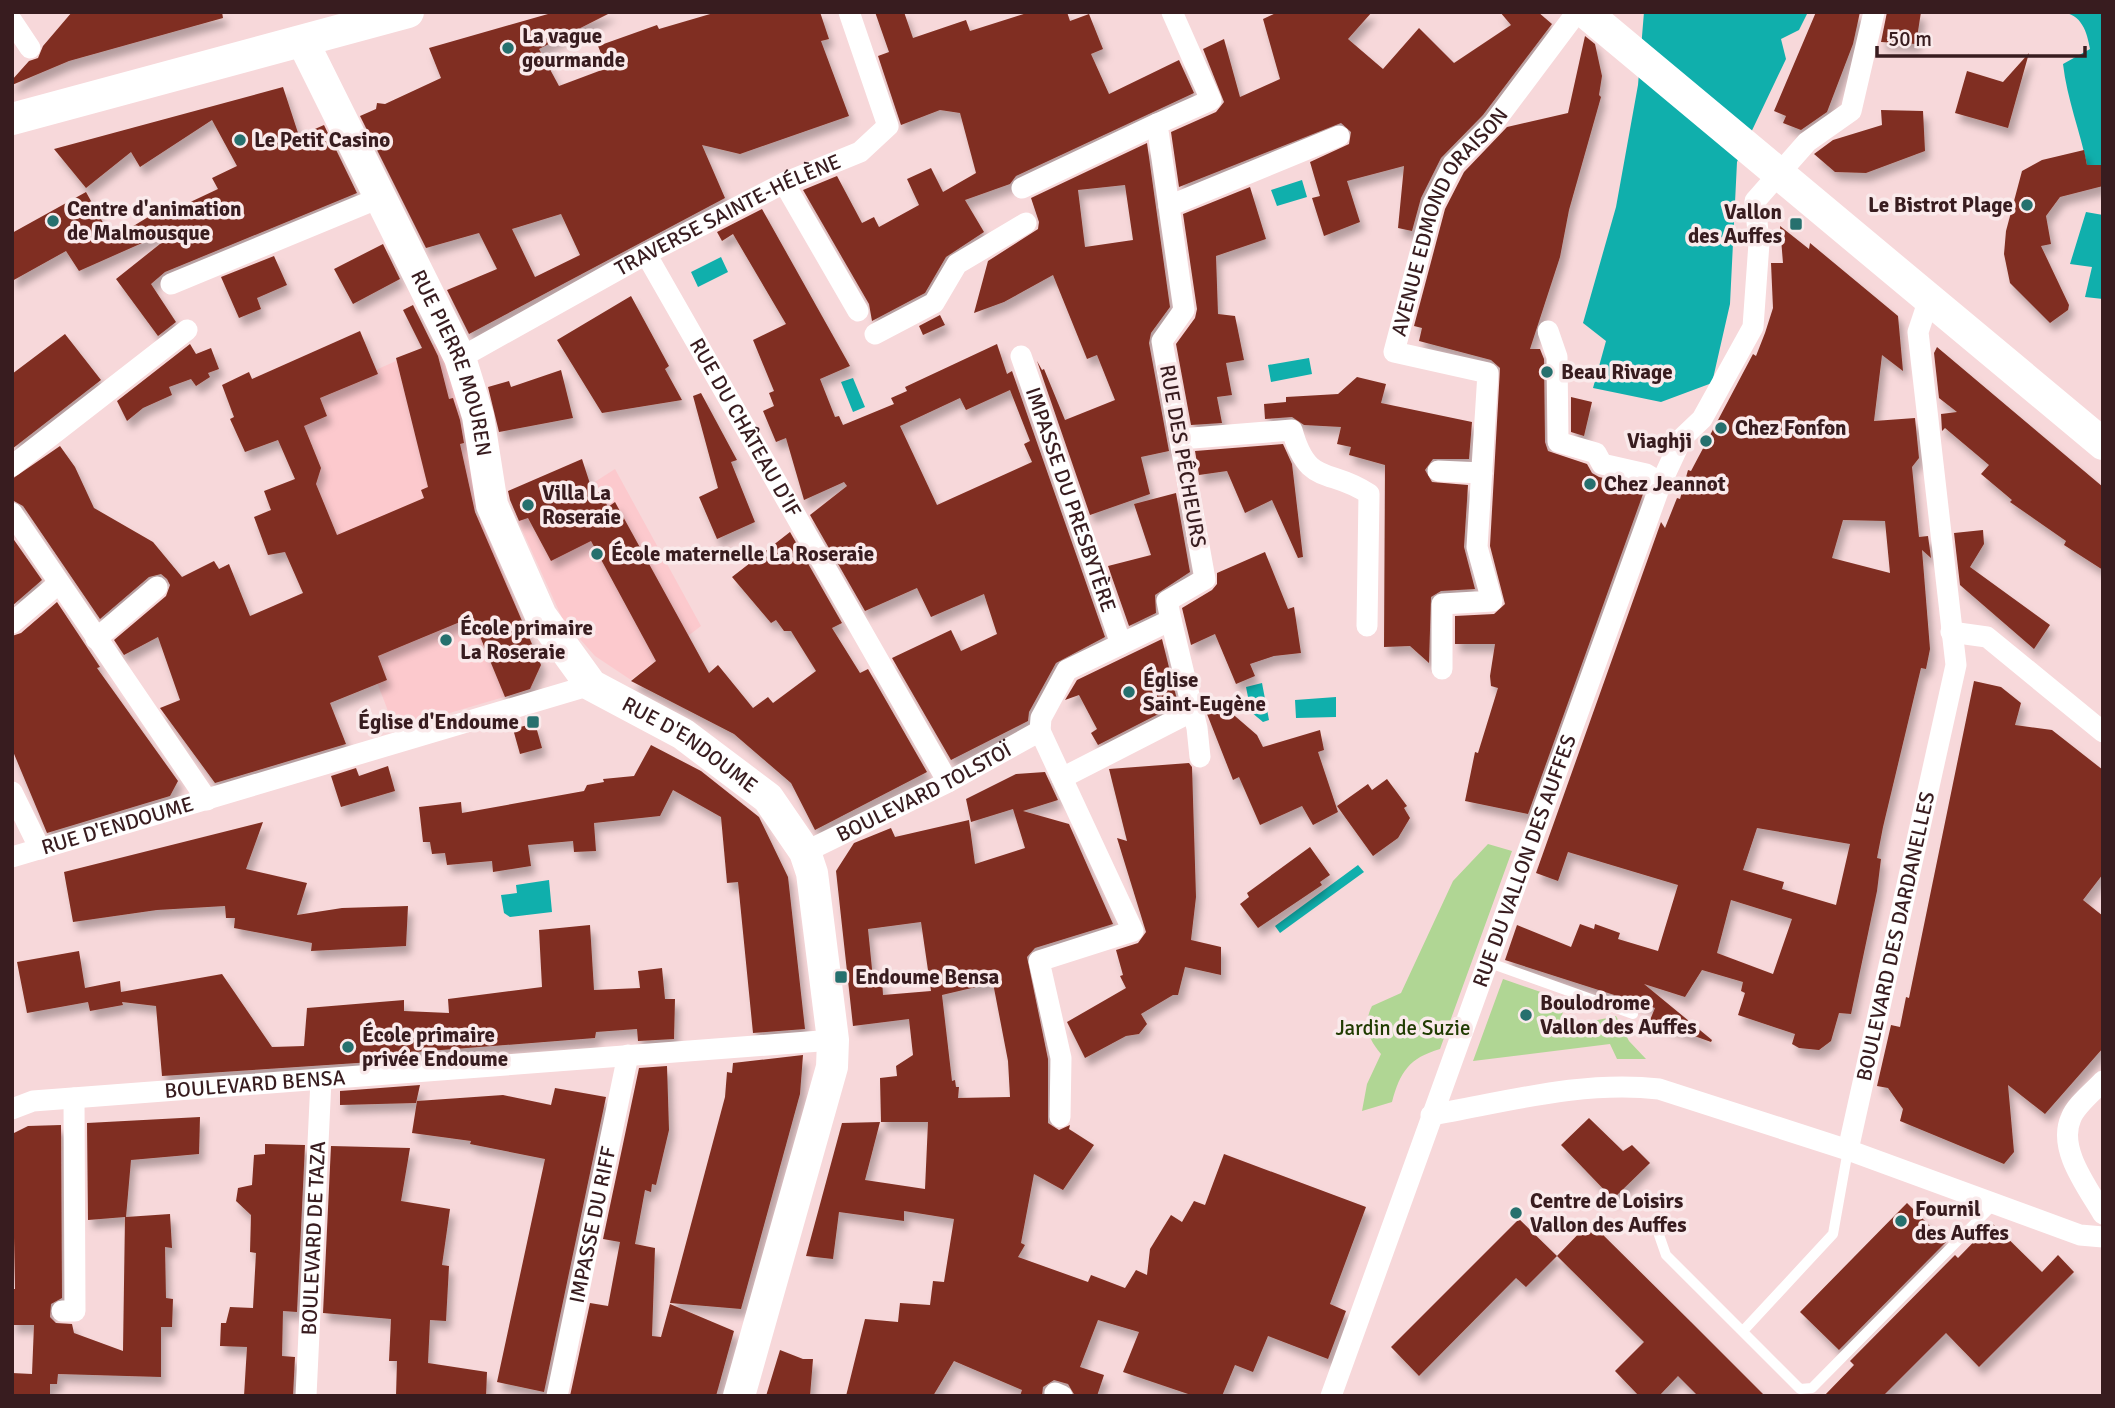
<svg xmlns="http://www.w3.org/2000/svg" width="2115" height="1408" viewBox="0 0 2115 1408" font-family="Signika,sans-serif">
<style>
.built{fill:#fcc9cd}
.green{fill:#b0d694}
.water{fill:#10afac}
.building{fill:#802f21;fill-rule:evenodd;filter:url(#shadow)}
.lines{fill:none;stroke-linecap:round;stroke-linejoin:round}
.lane{stroke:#fff;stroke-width:10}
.street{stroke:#fff;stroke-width:21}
.secondary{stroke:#fff;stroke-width:32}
.poi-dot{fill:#26706e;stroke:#faeaeb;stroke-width:2.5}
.labels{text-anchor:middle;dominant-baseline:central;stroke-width:7;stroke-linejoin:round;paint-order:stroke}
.poi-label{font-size:21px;font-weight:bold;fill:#381c1f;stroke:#faeaeb;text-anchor:start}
.street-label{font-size:21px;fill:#381c1f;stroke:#faeaeb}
.park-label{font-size:21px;fill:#213c02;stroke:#faeaeb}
</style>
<defs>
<filter id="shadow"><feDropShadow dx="4.5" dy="8" stdDeviation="3.5" flood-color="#0004"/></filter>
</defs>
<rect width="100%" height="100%" fill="#f7d8da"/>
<path class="built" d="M443,340L482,505L342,571L275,415Z
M615,469L701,626L631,680L595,656L563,620L518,521L591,489L590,485Z
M479,516L541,665L531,689L395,729L351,615L445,531Z"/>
<path class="green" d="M1488,844L1512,851L1440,1049C1409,1058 1400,1072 1392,1102L1362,1111L1367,1084L1381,1054C1368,1039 1363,1024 1372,1006L1401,993L1453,881Z
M1503,979L1567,1001L1557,1029L1616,1016L1629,1041L1646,1059H1617L1610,1044L1473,1061Z"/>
<path class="water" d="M1644,12H1808L1799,30L1781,39L1786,59L1737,162L1730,304L1712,383L1661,402L1593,388L1606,341L1583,323L1616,207L1638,85Z
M2061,12H2103V165H2087C2080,131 2067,99 2063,64L2090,49C2087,32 2082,14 2061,12Z
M1302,180L1307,197L1277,206L1271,190Z
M2086,212L2103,215V299L2085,297L2092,267L2070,264Z
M721,257L728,272L698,287L691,272Z
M1309,358L1312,374L1271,382L1268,365Z
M853,378L865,407L853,412L841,382Z
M1262,683L1269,720L1263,722L1251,712L1246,687Z
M1336,697V717L1296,718L1295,700Z
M1358,865L1364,872L1280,933L1275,926Z
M549,880L552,912L510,917L504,913L501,895L517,893L516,885Z"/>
<path class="building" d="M72,12H222L223,18L69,61L12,85V80L29,61L38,58L43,46Z
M555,12H612L539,49L559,86L607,68L598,46L657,25L659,29L717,12H820L829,39L821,41L849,116L740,154L702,145L725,198L469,334L447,290L497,269L479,233L426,248L360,116L376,109L377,103L385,104L441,78L429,48ZM561,214L580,255L535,277L512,229Z
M875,12H904L913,38L966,20L970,31L1030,12H1067L1070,21L1089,14L1103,49L1091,54L1109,94L1179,60L1194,93L1016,176L1010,184L965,200L984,232L946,257L925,293L872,321L869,304L803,190L837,176L862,223L874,217L879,227L919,205L907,179L931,168L943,192L976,173L960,113L940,110L901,125L878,56L889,52Z
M1278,12H1372L1348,39L1383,69L1419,28L1454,63L1511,25L1500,12H1538L1552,24L1483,115L1441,158L1421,198L1412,231L1398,228L1404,166L1347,181L1360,222L1324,236L1312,198L1320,196L1310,162L1349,144L1351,132L1341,123L1179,187L1171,132L1216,112L1224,102L1203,49L1224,39L1240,97L1280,79L1263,19Z
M1816,12H1860L1853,44L1827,112L1801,130L1783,123L1786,116L1774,111Z
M1887,12H1921L1916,44L1881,42Z
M1585,36L1595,44L1602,76L1599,95L1601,97L1569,210L1560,257L1530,349H1540L1544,359L1545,442L1548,451L1587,464L1592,473L1599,477L1638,486L1643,494L1528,814L1465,801L1475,752L1478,753L1498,688L1491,686L1490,676L1495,644H1455V616L1494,614L1505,604L1490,546L1500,368L1491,360L1419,341L1422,328L1414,326L1445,209L1464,172L1507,127L1568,113Z
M2029,53L2008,128L1955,113L1967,71L2003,82Z
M283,87L299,136L324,125L357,193L165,272L151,284L176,322L158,336L116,279L170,236L167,232L79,271L66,251L12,281V233L86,192L112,239L163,208L167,213L218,189L212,178L237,166L212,120L140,167L131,152L86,188L54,149Z
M1881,110L1923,111L1925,151L1866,173L1835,172L1814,154L1833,140L1882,125Z
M1147,143L1170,307L1151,333L1149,343L1169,451L1141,457L1150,494L1090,515L1037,361L1042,370L1044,369L1065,420L1115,400L1097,355L1087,359L1053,275L1004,302L974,313L988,261L1038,229L1039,222L1031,198ZM1125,185L1133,240L1085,247L1078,190Z
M2084,150L2087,165H2103V186L2060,197L2046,216L2051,244L2041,246L2069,305L2068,310L2050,323L2010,283L2004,254L2006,231L2022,171L2042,160Z
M1250,187L1266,239L1216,256L1218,314L1235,316L1244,360L1226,363L1232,395L1217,397L1222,423L1191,425L1176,344L1195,318L1197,309L1183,214Z
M762,209L850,366L820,379L835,417L839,416L843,425L894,404L891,398L907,391L905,387L997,344L1007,374L1012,371L1105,637L1056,663L1029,712L1028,721L951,760L892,658L951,630L961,651L997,634L984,594L931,617L917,588L865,611L810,515L847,486L844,482L804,500L786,438L776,442L763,411L774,406L769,393L774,391L753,340L786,324L733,234L722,241L717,232ZM1010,390L1030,441L1024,444L1032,462L937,505L900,426L960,398L966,410Z
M1780,226L1809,249L1810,243L1898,316L1903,371L1882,355L1874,421L1915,418L1919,458L1912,467L1919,537L1928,536L1931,558L1922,550L1930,649L1926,669L1921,668L1883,827L1877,858L1881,859L1877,891L1851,1014L1839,1013L1831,1041L1819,1050L1799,1048L1792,1044L1795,1034L1738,1015L1745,993L1741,991L1743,982L1702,970L1685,997L1644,984L1712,1040L1711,1042L1650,1020L1655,1008L1505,960L1517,925L1571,947L1580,924L1594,929L1595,924L1620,933L1618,939L1658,951L1678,885L1568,852L1558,881L1536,873L1661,522L1665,528L1677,498L1680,499L1688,470L1691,471L1753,354L1756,356L1765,333L1773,308L1771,263H1783ZM1843,520L1885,521L1890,573L1832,558ZM1757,828L1850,844L1836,905L1782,889L1784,882L1743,870ZM1731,900L1792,919L1773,974L1717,953Z
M383,244L400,279L353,304L334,269Z
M274,256L287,285L257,298L261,309L239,318L221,277Z
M631,296L669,366L665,369L682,400L602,413L557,340Z
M413,305L438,356L449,399L453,398L460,420L464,443L460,444L475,512L541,665L530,689L505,697L472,617L378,656L387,680L330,703L346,744L215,783L160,708L180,700L158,637L124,655L114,640L166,596L170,585L167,579L161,574L149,577L100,619L23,506L12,500V479L60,446L75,467L94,508L153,542L182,577L214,561L219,569L229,564L250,616L303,593L285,552L268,555L254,517L271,510L264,491L295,479L278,440L245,452L230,419L234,417L222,385L249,372L252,379L360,331L378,374L320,398L327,416L304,426L321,468L316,484L337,535L363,524L424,498L421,490L428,487L396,358L422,348L403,310Z
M940,315L945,325L923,335L919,326Z
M65,334L101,380L12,449V374Z
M190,344L196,354L211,348L219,369L208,373L210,377L196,386L191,379L169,387L172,395L143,408L127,421L117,401Z
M1937,347L2103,487V570L2064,545L2066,541L2010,502L2012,500L1981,474L1989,465L1945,428L1942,431L1941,414L1957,412L1939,398L1934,353Z
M561,370L573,418L499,432L488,387L509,381L511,387Z
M1357,377L1386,384L1381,403L1472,422L1469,459H1433L1425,470L1432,482L1468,485L1464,547L1475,589L1441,591L1431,597L1429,663L1410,646L1384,647L1385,465L1349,455L1351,447L1337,444L1341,427L1304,425L1292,417L1265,419L1264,404L1286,402V397L1338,394Z
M701,393L737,460L731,462L755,522L717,539L699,497L718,488L693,396Z
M1571,397L1592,402L1584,436L1571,432Z
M1283,444L1292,464L1303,557L1298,558L1272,500L1245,513L1227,471L1199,475L1195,451Z
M582,459L593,493L599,490L608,507L615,502L709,673L718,665L753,708L768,697L773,703L816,671L791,631H784L776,620L771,623L732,577L790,532L842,623L832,628L860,673L868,669L927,772L815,830L791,783L734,734L631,681L656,661L591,541L551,561L528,518L519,521L510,500L508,491Z
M1176,493L1190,572L1155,595L1156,613L1129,626L1108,566L1151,555L1134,504Z
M1983,530L1984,544L1970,567L2050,625L2034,649L1960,585L1954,533Z
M12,537L42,580L12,606Z
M1265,552L1288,609L1294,607L1301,653L1274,656L1250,664L1255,676L1236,684L1215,634L1191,645L1182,608L1212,590L1217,584V573Z
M57,602L100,667L97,668L178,781L170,796L47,833L12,749V636L21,633Z
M1162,639L1178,704L1098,745L1091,733L1097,729L1079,695L1065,700L1077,680Z
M1974,681L2001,687L2021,703L2015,725L2052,730L2103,770V874L2083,900L2103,916V1048L2045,1114L2008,1085L2014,1152L2004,1164L1900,1121L1903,1109L1888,1088L1877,1086L1891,1025L1900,1027L1906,997L1909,998Z
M1228,710L1257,735L1263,747L1320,730L1324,750L1318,752L1338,812L1313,825L1302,806L1260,825L1239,777L1233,780L1207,714Z
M535,723L542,748L520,754L513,729Z
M651,745L701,771L759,817L788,877L805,1029L753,1033L738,882L727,883L721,817L673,790L660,816L594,823L596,851L574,852L573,841L528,845L531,866L493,872L492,861L447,865L445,853L432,854L430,842H423L419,807L461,802L462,813L584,791L587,785L604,782L603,779L634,776Z
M1189,763L1192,767L1196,897L1191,940L1221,947V975L1185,967L1178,995H1173L1141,1014L1147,1024L1139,1034L1126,1036L1085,1058L1067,1022L1126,988L1120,976L1123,975L1116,950L1138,943L1146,932L1117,838L1127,841L1109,769Z
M388,766L395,791L341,807L331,776L356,768L359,776Z
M1045,772L1058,800L1023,811L1069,824L1113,924L1035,948L1027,957L1048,1059V1123L1059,1130L1070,1125L1069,1129L1094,1145L1063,1190L1034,1174L1021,1243L1025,1245L1018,1257L1088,1282L1091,1275L1125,1288L1136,1270L1147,1275L1150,1249L1171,1215L1182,1222L1194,1201L1205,1205L1224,1154L1366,1207L1330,1304L1346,1311L1328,1359L1268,1336L1253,1372L1235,1365L1222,1396H1194L1123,1372L1139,1332L1098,1320L1080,1367L1104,1375L1097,1396H1075L1068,1384L1054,1380L1043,1387L1042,1396H1020L1022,1390L954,1361L933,1396H846L865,1319L898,1322L900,1303L930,1305L933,1281L944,1282L954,1219L904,1211V1221L839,1212L833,1259L806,1256L842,1123L880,1122L865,1180L925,1189L928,1122H881L880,1078L897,1076L896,1066L913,1055L909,1019L853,1026L836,871L854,843L891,828L895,837L969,820L975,864L1025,848L1013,809L971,822L966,799L1016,774ZM921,922L931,991L883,995L882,979H873L868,929ZM993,983L1008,1061L1010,1097L958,1098L959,1087H956L955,1080L952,1081L942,995Z
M1387,779L1407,806L1404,808L1410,818L1398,838L1373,856L1337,806L1368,784L1372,790Z
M263,822L246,869L307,883L297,915L342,908L408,906L406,946L311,951L312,943L234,928L235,918H226L225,906L157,910L73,922L64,872Z
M1310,847L1330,875L1320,882L1322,885L1258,928L1240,904L1249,897L1247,893Z
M590,925L594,990L640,988L638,971L662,968L665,999H675L674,1039L638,1041L637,1029L596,1032L595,1038L403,1053L402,1056L417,1059L162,1076L156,1006L122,1002L123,1005L90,1011L88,1002L27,1013L17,962L79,951L85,988L120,981L121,992L222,974L272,1047L304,1046L307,1008L404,1000V1011L449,1013L448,999L542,987L539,930Z
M803,1055L800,1094L741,1309L670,1303L725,1097L727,1072L732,1073L733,1063Z
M667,1066L669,1130L656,1185L652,1184L651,1192L645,1190L635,1244L655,1248L652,1336L661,1337L670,1304L734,1331L716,1396H570L590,1303L608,1306L620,1242L603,1239L639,1068Z
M420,1085L416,1103L340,1105V1091Z
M555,1088L606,1097L544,1392L497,1382L545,1159L470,1144L471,1141L412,1133L417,1101L503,1095L551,1105Z
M200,1117L199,1154L131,1160L126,1217L170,1214L172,1248L165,1247L166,1298L173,1299L172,1327H161V1377L58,1374L57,1384H50V1396H12V1373L32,1374L34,1325H12V1289H15L12,1134L28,1126L61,1125L62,1298L51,1304L50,1317L56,1323L72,1324L74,1333L123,1351L125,1217L88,1220L87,1123Z
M1589,1118L1623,1151L1632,1145L1650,1163L1613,1199L1561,1145Z
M265,1144L305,1145L297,1312L283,1311L282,1356L295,1357L293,1396H244L247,1347L220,1346L221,1323H226L230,1307L253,1308L256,1253L250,1252L251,1215L236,1201L238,1188L252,1185L254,1155L265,1154Z
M331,1146L410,1148L401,1201L450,1209L442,1265L449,1266L446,1321L430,1320L428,1363L487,1372L486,1396H396L397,1361H389L391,1319L323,1313Z
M1907,1203L1946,1242L1839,1350L1800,1312Z
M1519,1219L1557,1256L1526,1287L1516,1278L1419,1376L1391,1347Z
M1590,1222L1691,1322L1765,1396H1698L1678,1376L1659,1396H1639L1615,1371L1644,1342L1557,1256Z
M1992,1223L2042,1272L2058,1255L2074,1272L1979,1367L1946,1333L1883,1396H1824L1854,1365L1850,1361L1955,1255L1958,1258Z
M780,1350L803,1359H813L810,1396H766Z"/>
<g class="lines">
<path class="lane" d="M1487,962L1633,1014
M1659,1220V1235L1666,1255L1800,1389L1812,1388L1994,1204
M1743,1331L1833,1234L1848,1150"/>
<g class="street">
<path d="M12,21L30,48"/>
<path d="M784,183L858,311"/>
<path d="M1022,188L1157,124"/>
<path d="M1169,206L1339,136"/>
<path id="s1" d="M646,254L948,782"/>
<path d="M171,284L379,198"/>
<path d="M1548,331L1557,357L1558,442L1596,453L1602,464L1646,474L1661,483"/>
<path d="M875,334L934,303L957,264L1026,223"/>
<path id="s2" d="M1021,356L1121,644"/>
<path id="s3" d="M460,358L646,254L784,183L860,152L888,126L849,12"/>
<path d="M1180,439L1292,430C1308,488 1330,467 1369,494L1367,626"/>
<path d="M12,466L187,330"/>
<path d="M1438,471L1482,473"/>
<path d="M12,513L207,800"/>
<path d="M1171,620L1197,728L1200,757"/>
<path d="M12,623L59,583"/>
<path d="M1951,632L1987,637L2103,732"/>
<path d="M96,639L157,587"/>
<path id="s4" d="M1442,669V604L1492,601L1477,547L1488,373L1394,352L1433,204L1453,164L1493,124L1577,12"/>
<path d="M1040,731L1041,718L1067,670L1171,620L1167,601L1205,579L1162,341L1184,310L1157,124L1211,100L1172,12"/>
<path d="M1040,731L1133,931L1039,961L1061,1058L1060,1117"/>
<path d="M1062,778L1193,711"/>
<path d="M12,792L40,849"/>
<path id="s5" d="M805,852L948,782L1040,731"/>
<path id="s6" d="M12,857L591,685"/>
<path d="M2103,1081C2093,1092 2076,1105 2071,1118C2057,1149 2088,1188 2103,1214"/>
<path id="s7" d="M12,1109L33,1101L833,1040"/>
<path d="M1431,1115C1506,1102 1583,1080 1659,1089L1848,1150L2080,1235L2103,1237"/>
<path id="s8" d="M1848,1150L1956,665L1918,332L1929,299"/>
<path d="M62,1311H75L74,1098"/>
<path d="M1055,1393L1062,1396"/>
<path id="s9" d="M306,1396L321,1080"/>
<path id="s10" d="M557,1396L628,1055"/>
<path id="s11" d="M1331,1396L1661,483L1682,438L1702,419L1753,327L1759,243L1755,201L1807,142L1851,111L1874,12"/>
</g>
<g class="secondary">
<path d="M1585,12L2103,444"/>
<path id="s12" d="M303,42L460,358L478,416L492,505L541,616L591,685L683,734L768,798L805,852L812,873L833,1040L832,1067L739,1396"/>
<path d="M12,119L408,12"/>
</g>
</g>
<g class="poi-dot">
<circle cx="508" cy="48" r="7"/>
<circle cx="240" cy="140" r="7"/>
<circle cx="2027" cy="205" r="7"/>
<circle cx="53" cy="221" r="7"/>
<rect x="1789" y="217" width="14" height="14" rx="3.5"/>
<circle cx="1547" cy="372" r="7"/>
<circle cx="1721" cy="428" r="7"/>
<circle cx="1706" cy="441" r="7"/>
<circle cx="1590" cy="484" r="7"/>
<circle cx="528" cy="505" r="7"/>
<circle cx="597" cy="554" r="7"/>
<circle cx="446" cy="640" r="7"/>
<circle cx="1129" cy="692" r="7"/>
<rect x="526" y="715" width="14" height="14" rx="3.5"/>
<rect x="834" y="970" width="14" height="14" rx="3.5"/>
<circle cx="1526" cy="1015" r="7"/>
<circle cx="348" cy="1047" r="7"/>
<circle cx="1516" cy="1213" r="7"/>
<circle cx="1901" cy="1221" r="7"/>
</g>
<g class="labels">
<g class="poi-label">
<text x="522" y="36">La vague<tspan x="522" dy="24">gourmande</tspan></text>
<text x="254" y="140">Le Petit Casino</text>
<text x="2013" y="205" text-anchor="end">Le Bistrot Plage</text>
<text x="67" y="209">Centre d'animation<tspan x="67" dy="24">de Malmousque</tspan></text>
<text x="1782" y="212" text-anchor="end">Vallon<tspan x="1782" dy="24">des Auffes</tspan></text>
<text x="1561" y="372">Beau Rivage</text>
<text x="1735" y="428">Chez Fonfon</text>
<text x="1692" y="441" text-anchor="end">Viaghji</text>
<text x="1604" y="484">Chez Jeannot</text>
<text x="542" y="493">Villa La<tspan x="542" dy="24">Roseraie</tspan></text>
<text x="611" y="554">École maternelle La Roseraie</text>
<text x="460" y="628">École primaire<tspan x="460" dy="24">La Roseraie</tspan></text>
<text x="1143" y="680">Église<tspan x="1143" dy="24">Saint-Eugène</tspan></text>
<text x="519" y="722" text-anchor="end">Église d'Endoume</text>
<text x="855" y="977">Endoume Bensa</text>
<text x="1540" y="1003">Boulodrome<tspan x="1540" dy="24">Vallon des Auffes</tspan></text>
<text x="362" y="1035">École primaire<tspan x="362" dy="24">privée Endoume</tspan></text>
<text x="1530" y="1201">Centre de Loisirs<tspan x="1530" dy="24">Vallon des Auffes</tspan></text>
<text x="1915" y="1209">Fournil<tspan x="1915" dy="24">des Auffes</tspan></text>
</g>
<g class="street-label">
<text stroke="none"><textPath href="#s3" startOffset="304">TRAVERSE SAINTE-HÉLÈNE</textPath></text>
<text stroke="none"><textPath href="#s4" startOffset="586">AVENUE EDMOND ORAISON</textPath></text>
<text stroke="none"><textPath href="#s12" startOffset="355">RUE PIERRE MOUREN</textPath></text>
<text stroke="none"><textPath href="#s1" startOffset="200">RUE DU CHÂTEAU D'IF</textPath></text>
<text transform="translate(1183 456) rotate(80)">RUE DES PÊCHEURS</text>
<text stroke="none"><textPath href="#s2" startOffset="152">IMPASSE DU PRESBYTÈRE</textPath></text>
<text stroke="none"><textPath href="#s12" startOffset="826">RUE D'ENDOUME</textPath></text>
<text stroke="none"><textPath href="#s5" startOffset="133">BOULEVARD TOLSTOÏ</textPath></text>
<text stroke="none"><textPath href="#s6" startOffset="110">RUE D'ENDOUME</textPath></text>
<text stroke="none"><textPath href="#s11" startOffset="569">RUE DU VALLON DES AUFFES</textPath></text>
<text stroke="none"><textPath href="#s8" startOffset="219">BOULEVARD DES DARDANELLES</textPath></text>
<text stroke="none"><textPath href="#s7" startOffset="245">BOULEVARD BENSA</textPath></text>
<text stroke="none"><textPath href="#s10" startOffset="175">IMPASSE DU RIFF</textPath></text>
<text stroke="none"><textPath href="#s9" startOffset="158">BOULEVARD DE TAZA</textPath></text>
</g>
<g class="park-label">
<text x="1403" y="1028">Jardin de Suzie</text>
</g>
</g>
<rect width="2115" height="1408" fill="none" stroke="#381c1f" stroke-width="28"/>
<path d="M1877 46v10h208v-10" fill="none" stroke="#381c1f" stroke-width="3.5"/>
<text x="1888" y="46" font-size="21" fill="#381c1f" stroke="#faeaeb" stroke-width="5" paint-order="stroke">50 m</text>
</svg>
